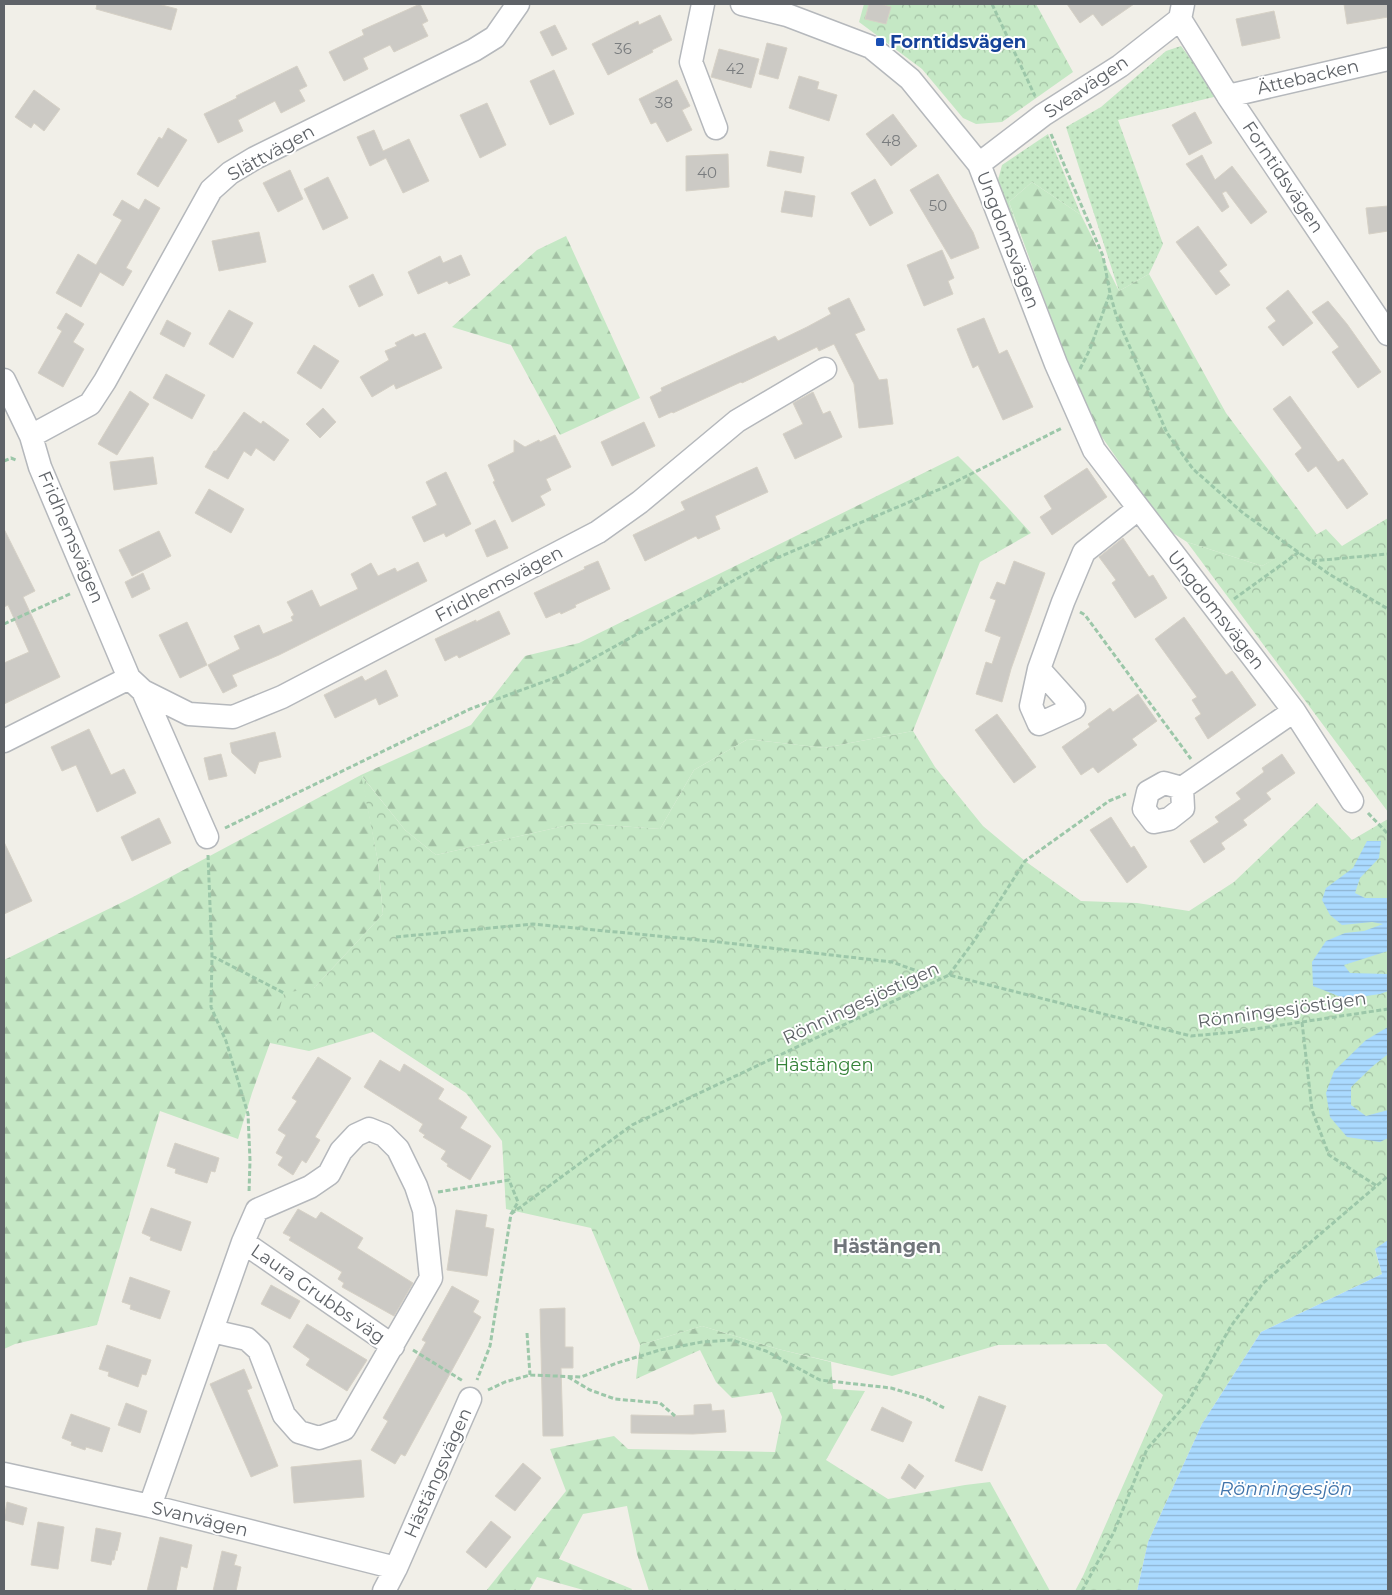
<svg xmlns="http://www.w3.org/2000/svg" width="1392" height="1595" viewBox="0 0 1392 1595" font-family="Montserrat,sans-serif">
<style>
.grass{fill:url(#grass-dots)}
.forest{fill:url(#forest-firs)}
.park{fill:url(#park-crowns)}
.water{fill:url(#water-rules)}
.building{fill:#cccac5;stroke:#d6d1c6}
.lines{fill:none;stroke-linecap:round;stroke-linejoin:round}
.minor-casing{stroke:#b5b8bc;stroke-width:25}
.path{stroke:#9cc7a9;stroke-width:3;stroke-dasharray:5 2.5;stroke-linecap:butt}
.minor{stroke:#fff;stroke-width:22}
.transit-dot{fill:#1a4fb4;stroke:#fff;stroke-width:2}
.labels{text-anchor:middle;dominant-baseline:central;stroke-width:4;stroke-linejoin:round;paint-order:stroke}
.number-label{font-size:15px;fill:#7a7d7f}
.transit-label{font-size:18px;font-weight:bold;fill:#164399;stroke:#fff;text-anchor:start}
.street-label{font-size:18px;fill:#5f6368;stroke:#fff}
.park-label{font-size:18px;fill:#348238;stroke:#fff}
.neighbourhood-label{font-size:19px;font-weight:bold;fill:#70757a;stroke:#fff}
.water-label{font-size:19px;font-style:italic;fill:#4174aa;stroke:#fff}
</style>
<defs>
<pattern id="grass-dots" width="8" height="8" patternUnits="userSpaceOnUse" patternTransform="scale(1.25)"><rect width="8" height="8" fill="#c5e8c5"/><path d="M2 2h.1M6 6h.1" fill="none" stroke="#a3c0a4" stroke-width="1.8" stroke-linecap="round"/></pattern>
<pattern id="forest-firs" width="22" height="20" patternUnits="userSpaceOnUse" patternTransform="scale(1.25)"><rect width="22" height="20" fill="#c5e8c5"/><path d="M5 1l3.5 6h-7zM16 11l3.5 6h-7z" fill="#a3c0a4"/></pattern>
<pattern id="park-crowns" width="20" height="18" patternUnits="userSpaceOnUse" patternTransform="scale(1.25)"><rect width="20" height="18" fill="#c5e8c5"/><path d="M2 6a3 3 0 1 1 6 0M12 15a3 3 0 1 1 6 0" fill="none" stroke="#a3c0a4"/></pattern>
<pattern id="water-rules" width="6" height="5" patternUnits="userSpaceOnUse" patternTransform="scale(1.25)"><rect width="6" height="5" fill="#aadaff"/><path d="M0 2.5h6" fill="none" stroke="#8eb4d2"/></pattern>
</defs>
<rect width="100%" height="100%" fill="#f1efe8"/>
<path class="grass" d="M1181,46L1218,96L1118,120L1163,244L1149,274L1119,291L1066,127L1101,107L1166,51Z
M1048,134L1081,215L1032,182L1009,202L1066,374L997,184L1002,165Z"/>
<path class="forest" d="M1032,182L1081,215L1119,291L1149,274L1226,413L1318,536L1262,566L1187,542L1165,528L1095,427L1081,401L1009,202Z
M566,236L640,398L560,435L511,345L452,327L537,250Z
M958,456L987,485L1031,533L980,562L913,731L824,748L748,739L694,770L660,829L577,823L436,855L405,830L362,776L378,862L383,914L314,988L270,1043L252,1093L238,1139L160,1111L97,1325L15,1344L4,1349V960L133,897L361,775L471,725L525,656L579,643Z
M702,1326L778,1349L831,1362L833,1389L865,1391L826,1460L888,1499L965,1485L990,1482L1050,1591H649L637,1554L627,1506L583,1514L559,1559L632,1589L631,1591H587L537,1577L529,1591H486L566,1491L550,1449L614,1436L628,1449L775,1452L782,1417L772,1392L732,1398L716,1382L700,1350L636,1379L640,1345Z"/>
<path class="park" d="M864,4H1036L1073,72L1002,122L976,124L963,118L922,69L859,22Z
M1388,518V812L1187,542L1262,566L1326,529L1342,546Z
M913,731L935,767L983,826L1025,861L1081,901L1137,903L1189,911L1234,882L1317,803L1352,840L1388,819V1240L1375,1250L1382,1274L1261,1332L1202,1424L1148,1542L1137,1591H1075L1083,1576L1163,1395L1106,1344L998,1345L892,1376L778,1349L702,1326L640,1345L591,1228L506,1209L502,1141L466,1093L373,1032L309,1051L270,1043L284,993L314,988L383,914L378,862L361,775L405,830L436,855L577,823L660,829L694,770L748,739L824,748Z"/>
<path class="water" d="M1367,841H1381L1379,858L1360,878L1355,893L1365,898H1388V951L1344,965L1350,973L1388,974V991L1380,994L1346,999L1313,986L1312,962L1326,941L1345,933L1364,931L1383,924L1372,922L1342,925L1330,915L1322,900L1326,888L1353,868Z
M1388,1027V1054L1373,1066L1351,1087V1105L1366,1116L1388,1110V1138L1380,1142L1347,1137L1330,1117L1326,1093L1334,1071L1366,1040Z
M1388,1240V1591H1137L1148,1542L1202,1424L1261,1332L1382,1274L1375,1249Z"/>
<path class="building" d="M97,4H158L177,9L171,30L96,9Z
M420,4L428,21L422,24L428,36L394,52L390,45L363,58L368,69L344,81L329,52L364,35L362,30Z
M869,4H880L891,7L886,24L865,19Z
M1067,4H1134L1102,26L1093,14L1080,23Z
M1344,4H1388V17L1347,24Z
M1274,11L1280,38L1242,46L1236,19Z
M660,15L672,40L652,50L653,52L608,75L592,44L638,21L639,25Z
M555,25L567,49L552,56L540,32Z
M767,43L787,48L778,79L759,74Z
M719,49L759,59L751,88L711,77Z
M297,66L307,86L299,90L305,101L281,113L275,101L238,120L243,131L218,143L204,114L237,98L236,96Z
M554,70L574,114L550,125L530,81Z
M799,76L819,82L817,89L837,95L829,121L789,108Z
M677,80L690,106L682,110L692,130L667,142L656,122L651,124L639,99Z
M34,90L60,109L44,131L34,123L31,128L15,117Z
M487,103L506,145L480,158L460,115Z
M1195,112L1212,143L1189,155L1172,125Z
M893,114L917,146L891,166L866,134Z
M168,128L187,140L158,187L137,174L159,137L162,139Z
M374,130L383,151L409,139L429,181L403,193L386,158L370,166L357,137Z
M770,151L804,157L801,173L767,166Z
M728,154L729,187L686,191V156Z
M1202,155L1215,180L1232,166L1267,212L1251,224L1226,191L1222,193L1229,207L1222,212L1186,164Z
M290,170L303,199L278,212L263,183Z
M938,174L973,232L979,248L951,259L910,190Z
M328,177L348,218L323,230L304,189Z
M875,179L893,213L870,226L851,193Z
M785,191L815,196L812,217L781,212Z
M145,199L160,208L126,268L132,271L123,286L100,272L81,307L56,293L78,254L96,265L122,220L113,215L122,200L139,210Z
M1388,206V231L1369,234L1366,208Z
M1198,226L1227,265L1219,271L1230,285L1216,295L1176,242Z
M259,232L266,262L219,271L212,241Z
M942,250L954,278L948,281L953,294L924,306L907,265Z
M461,255L470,275L449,284L447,281L418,294L408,272L440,256L443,263Z
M373,274L383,295L359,307L349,286Z
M1288,290L1313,323L1283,346L1268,327L1276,321L1266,308Z
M849,298L865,330L855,334L879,380L887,379L893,424L859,428L854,384L834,344L819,351L817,347L742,383L741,382L673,413L672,412L659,418L650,397L662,391L661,388L775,336L778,341L807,327L831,314L828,308Z
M1328,301L1347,324L1381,372L1358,388L1332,352L1339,347L1312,312Z
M229,310L253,323L233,358L209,344Z
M66,313L84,324L73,342L84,349L63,387L38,373L62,331L57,328Z
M984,318L999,354L1007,350L1033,407L1003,420L978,365L973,368L957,329Z
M167,320L191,333L184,347L160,334Z
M425,333L442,368L396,389L394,384L372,397L360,377L389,360L385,351L397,346L395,343L413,334L415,337Z
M314,345L339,361L321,389L297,373Z
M166,374L205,395L192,419L153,398Z
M130,391L149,404L117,455L98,444Z
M813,392L823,414L830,411L842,437L795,459L783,434L803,424L793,403Z
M1290,396L1338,462L1343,459L1368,494L1347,509L1316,466L1308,472L1295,454L1302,448L1273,409Z
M323,408L336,422L320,438L306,424Z
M244,412L261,424L263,421L289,440L274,461L256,448L251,456L244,451L228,479L205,467L214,451H216Z
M644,422L655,446L612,466L601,442Z
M555,435L571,467L546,479L551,490L540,496L545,505L512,522L493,482L495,481L488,465L514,452V440L525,447L539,440L540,442Z
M153,457L157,484L114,490L110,462Z
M757,467L768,492L715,516L720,529L698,539L696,536L645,561L633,535L685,510L681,502Z
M1087,468L1107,497L1052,535L1040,517L1052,509L1044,496Z
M446,472L471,524L446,537L444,533L424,542L412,517L437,505L426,482Z
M209,489L244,509L231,533L195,513Z
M495,520L508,548L487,557L475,530Z
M4,529L35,591L23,597L60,677L4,704V663L29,652L8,605L4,607Z
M159,531L171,556L132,576L119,550Z
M1123,538L1149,577L1153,575L1167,598L1135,618L1112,583L1116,580L1099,557Z
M598,561L610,589L575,605L576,607L561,614L560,612L546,618L534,593L585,569L584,567Z
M1014,561L1045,573L1011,669L1002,702L976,694L986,662L992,664L1001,637L985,631L996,600L990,598L997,582L1005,585Z
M418,562L427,581L279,655L232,675L237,686L223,693L208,665L240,649L234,636L259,625L263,634L293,621L291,617L294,615L287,602L312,590L320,607L358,589L351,574L371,563L378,576L395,568L397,572Z
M143,573L150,589L132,598L125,582Z
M499,611L510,634L459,658L457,655L445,661L435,639L476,620V622Z
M1184,617L1226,675L1232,671L1256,705L1208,739L1195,718L1201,714L1192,700L1197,697L1155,639Z
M187,622L207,665L180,678L159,635Z
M386,670L398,696L379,705L376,698L335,718L324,695L362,676L365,681Z
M1138,694L1157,721L1132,739L1137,745L1098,773L1093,767L1081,775L1062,747L1090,727L1088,724L1110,708L1113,712Z
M997,714L1036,767L1014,783L975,730Z
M89,729L111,775L124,769L136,793L97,812L76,765L62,771L51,747Z
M275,732L281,757L259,762L255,774L232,753L230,743Z
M221,754L227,776L209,780L204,758Z
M1282,754L1295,773L1266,793L1271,799L1243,820L1247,825L1221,843L1225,849L1204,863L1190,841L1219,822L1215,817L1241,799L1236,793L1264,772L1262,768Z
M1111,817L1131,848L1134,846L1147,867L1127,883L1090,830Z
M159,818L171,843L132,861L121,837Z
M4,842L32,901L4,914Z
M318,1057L351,1078L315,1137L320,1140L306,1163L302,1160L293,1175L278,1165L283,1157L276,1153L286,1135L278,1130L297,1101L292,1098Z
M380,1060L400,1072L404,1064L444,1089L438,1099L467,1117L460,1128L491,1146L470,1180L447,1166L448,1164L441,1159L446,1151L423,1137L425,1135L419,1131L423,1124L364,1087Z
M175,1143L219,1158L215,1172L211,1171L207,1183L175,1173L176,1169L167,1166Z
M151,1208L191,1222L181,1251L150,1240L151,1237L142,1233Z
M298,1209L316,1219L321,1212L363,1238L357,1248L413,1283L394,1316L342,1287L344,1283L338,1279L342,1272L289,1240L291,1237L283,1233Z
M456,1210L487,1215L485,1227L494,1229L487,1276L447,1270Z
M130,1277L170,1291L160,1319L130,1309L131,1305L122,1302Z
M271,1285L300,1301L290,1319L261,1304Z
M452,1286L479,1301L473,1312L481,1317L405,1456L401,1454L395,1464L371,1450L388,1421L383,1418L426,1342L422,1340Z
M565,1308V1347H573V1368H561L563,1436H543L540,1309Z
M307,1324L367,1360L347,1391L306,1365L310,1359L293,1347Z
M107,1345L151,1360L146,1375L142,1374L138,1387L108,1376L109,1372L99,1369Z
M244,1369L252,1388L247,1390L278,1466L251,1477L210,1384Z
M979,1396L1006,1406L982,1471L955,1461Z
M126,1403L147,1411L140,1433L118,1425Z
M711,1404L712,1411L724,1410L726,1432L693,1434L631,1433V1415L671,1416L694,1415V1405Z
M882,1407L912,1422L903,1442L871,1430Z
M71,1414L110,1428L102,1452L86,1447L85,1450L71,1445L72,1442L62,1438Z
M361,1460L364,1497L294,1503L291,1467Z
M523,1463L541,1478L515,1511L495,1496Z
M909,1464L924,1476L915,1489L901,1478Z
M7,1502L27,1508L23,1525L4,1520Z
M491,1521L511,1537L486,1568L466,1552Z
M38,1522L64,1527L58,1569L31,1565Z
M96,1528L121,1533L117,1551L116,1550L114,1560H112L111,1565L91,1561Z
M160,1537L192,1545L187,1568L181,1566L176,1591H147Z
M222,1551L237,1555L234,1565L241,1567L236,1591H213Z"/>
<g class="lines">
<defs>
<path id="minor" d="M703,4L691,62L716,128
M742,4L787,15L871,47L910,79L979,164L1056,364L1094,450L1294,711L1352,801
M1180,19L1228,96L1388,334
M1228,96L1388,59
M979,164L1043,115L1120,66L1180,19L1183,4
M4,380L31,436L40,467L129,678L143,691L189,714L233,717L282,697L598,532L640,502L737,421L825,369
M31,436L90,404L105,381L211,190L230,173L255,158L474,50L495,37L518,4
M1039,669L1074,708L1039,724L1031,706L1039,669L1063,602L1084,552L1138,509
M143,691L207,837
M4,741L129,678
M1182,788L1183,808L1169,819L1154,822L1144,809L1148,792L1164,783L1182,788L1294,711
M243,1242L393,1346
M4,1474L150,1506L396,1568
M150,1506L243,1242L257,1210L310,1187L329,1174L341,1151L356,1135L369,1129L384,1135L398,1149L416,1186L424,1210L431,1278L344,1429L319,1438L299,1432L284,1415L259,1350L247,1339L212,1331
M384,1591L396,1568L470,1399"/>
</defs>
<use href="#minor" class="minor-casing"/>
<path class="path" d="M992,4L1035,96
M1051,134L1103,256L1110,293L1116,315L1167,433L1193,469L1243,513L1329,574L1388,609
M1080,369L1090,349L1110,293
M4,461L11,458L16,460
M1312,561L1388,554
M1234,599L1299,552
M1080,612L1085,615L1191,759
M4,624L72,593
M1368,813L1388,834
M225,828L470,709L565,674L767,562L945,487L1062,428
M208,855L212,956L211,1007L226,1041L248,1114L250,1160L249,1193
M396,937L533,924L710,941L892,962L940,979
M212,956L284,993
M949,975L974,941L1025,861L1109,801L1126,794
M1302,1022L1312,1110L1329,1155L1377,1186
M438,1192L509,1180L518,1202L511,1214L490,1346L477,1380
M511,1214L632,1125L949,975L1191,1036L1235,1032L1388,1009
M527,1333L530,1375
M413,1350L463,1381
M568,1377L590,1390L615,1399L660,1403L675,1416
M488,1390L505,1382L530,1375L581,1377L617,1363L660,1350L702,1342L732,1340L766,1351L820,1380L891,1388L925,1398L946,1409
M1082,1591L1114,1532L1147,1449L1188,1402L1231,1326L1263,1283L1388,1176"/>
<use href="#minor" class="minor"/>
</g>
<rect class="transit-dot" x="875" y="37" width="10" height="10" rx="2.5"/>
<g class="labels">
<g class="number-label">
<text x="623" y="48">36</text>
<text x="735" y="68">42</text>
<text x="664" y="102">38</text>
<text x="891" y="140">48</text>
<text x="707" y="172">40</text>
<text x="938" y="205">50</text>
</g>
<g class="transit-label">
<text x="890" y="42">Forntidsvägen</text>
</g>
<g class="street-label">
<text transform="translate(1308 77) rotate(-13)">Ättebacken</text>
<text transform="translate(1086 87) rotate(-34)">Sveavägen</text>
<text transform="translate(271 153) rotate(-29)">Slättvägen</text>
<text transform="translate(1283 177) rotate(56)">Forntidsvägen</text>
<text transform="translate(1008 240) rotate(69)">Ungdomsvägen</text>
<text transform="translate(71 537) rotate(67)">Fridhemsvägen</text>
<text transform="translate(499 584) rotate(-28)">Fridhemsvägen</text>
<text transform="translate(1216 610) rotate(52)">Ungdomsvägen</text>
<text transform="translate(861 1003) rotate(-25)">Rönningesjöstigen</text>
<text transform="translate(1282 1010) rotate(-8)">Rönningesjöstigen</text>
<text transform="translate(318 1294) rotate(35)">Laura Grubbs väg</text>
<text transform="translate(438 1473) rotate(-66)">Hästängsvägen</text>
<text transform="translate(200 1519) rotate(14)">Svanvägen</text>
</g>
<g class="park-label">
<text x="824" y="1065">Hästängen</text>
</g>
<g class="neighbourhood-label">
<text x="887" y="1246">Hästängen</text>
</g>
<g class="water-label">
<text x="1286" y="1488">Rönningesjön</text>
</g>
</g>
<rect width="1392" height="1595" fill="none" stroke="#5f6368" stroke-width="10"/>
</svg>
